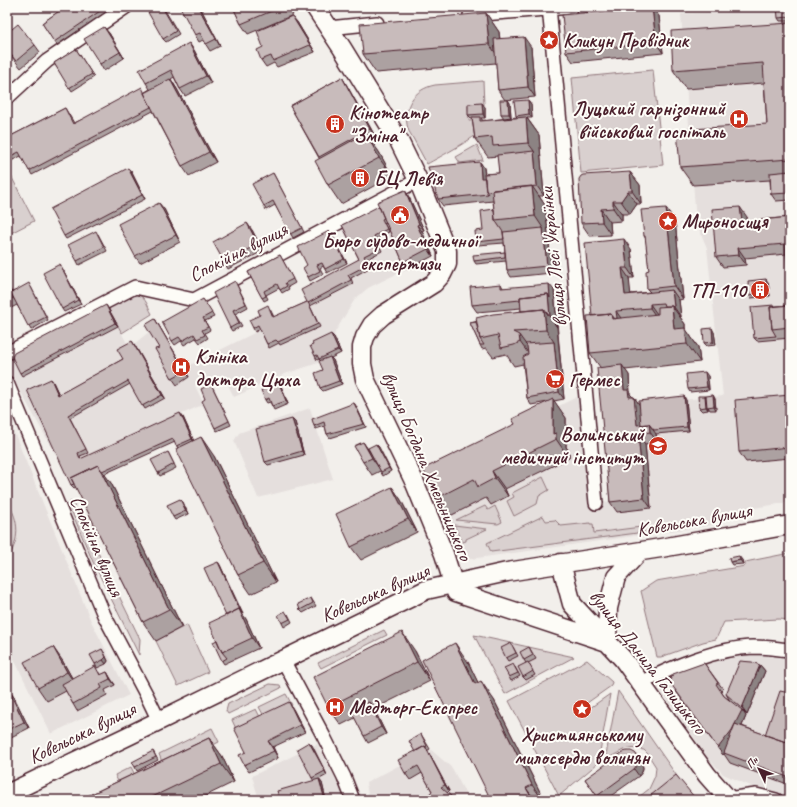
<svg xmlns="http://www.w3.org/2000/svg" width="797" height="807" viewBox="0 0 797 807" font-family="Caveat,sans-serif">
<style>
.built{fill:#e5dfdd}
.green{fill:#d9d0cf;stroke:#92787d}
.lines{fill:none;stroke-linecap:round;stroke-linejoin:round}
.street-casing{stroke:#4a1f2b;stroke-width:16}
.secondary-casing{stroke:#4a1f2b;stroke-width:21}
.street{stroke:#fdfcf7;stroke-width:13}
.secondary{stroke:#fdfcf7;stroke-width:18}
.wall{fill:#aca1a1;stroke:#4a1f2b}
.shaded-wall{fill:#8c8383;stroke:#4a1f2b}
.building{fill:#c8bbbb;stroke:#4a1f2b}
.labels{text-anchor:middle;dominant-baseline:central;stroke-width:4;stroke-linejoin:round;paint-order:stroke}
.poi-label{font-size:20px;font-weight:bold;fill:#4a1f2b;stroke:#fdfcf7;text-anchor:start}
.street-label{font-size:20px;fill:#4a1f2b;stroke:#fdfcf7}
</style>
<rect width="100%" height="100%" fill="#f2efeb"/>
<filter id="ink" filterUnits="userSpaceOnUse"><feTurbulence type="fractalNoise" baseFrequency=".025" numOctaves="2"/><feDisplacementMap in="SourceGraphic" scale="8" xChannelSelector="R" yChannelSelector="G"/><feConvolveMatrix kernelMatrix="1 2 1 2 8 2 1 2 1" color-interpolation-filters="sRGB"/></filter>
<g filter="url(#ink)">
<path class="built" d="M790,7V502L712,515L713,525L470,559L464,557L455,548L419,475L579,396L589,503L616,501L641,404L723,396L707,248L696,222L681,14Z
M382,209L424,230L422,232L433,256L368,288L355,299L335,332L334,337L341,353L321,362L285,374L234,397L227,383L218,376L195,386L204,404L182,414L194,442H175L74,488L7,367V359L108,308L129,347L134,344L150,331L159,326L185,370L187,369L186,367L254,333L255,332L309,305L361,262Z
M310,408L333,479L258,498L234,441L239,433Z
M7,415L91,621L129,695L51,734L7,645Z
M754,654L776,655L790,657V797L760,790L723,774L709,759L656,683L706,664L730,657Z
M317,744L337,781L344,800H259L252,776Z
M430,749L452,768L469,800H369L366,783Z"/>
<path class="green" d="M653,70L663,165L581,173L572,78Z
M483,81L484,105L468,106L469,121L486,120C486,122 487,124 486,126C481,135 438,158 427,164C423,156 418,148 414,140C412,136 409,132 408,129C402,107 414,89 435,85Z
M477,145L483,160L460,163L456,157Z
M7,168L34,221L7,235Z
M133,294C145,294 147,305 152,314L122,333L108,308Z
M543,477L549,490L539,496L537,504L514,516L507,501L514,497L512,493Z
M7,501C20,522 20,539 7,560Z
M71,501L81,516L102,561L140,639L139,655L93,562L70,508L69,504Z
M485,506L488,510L495,506L502,522L498,524L456,520Z
M543,516L546,521L555,520L561,526L590,523V524H593L594,533L641,527L645,532L491,552L487,543Z
M454,525L487,529L466,539V541L462,542Z
M790,553V620L779,619L724,622L716,639L703,642L661,657H657L641,591L656,581L745,566V562Z
M187,625L208,672L178,686L156,641Z
M384,630L387,635L321,668L318,663Z
M474,635L574,657L505,694Z
M587,660L612,682L611,686L587,703C584,702 581,701 578,703C568,711 586,725 590,708L610,694L598,763L559,796L509,701Z
M270,684L280,685L281,688L228,714L226,711L228,704Z
M618,691L681,782L658,800H635L649,789L655,776L656,767L647,753L644,750L629,748L625,749L605,760Z
M286,694L292,705L265,718L259,707Z
M256,709L261,719L237,731L232,720Z
M212,728L219,742L122,790L115,775L131,767L135,775L162,762L159,754Z"/>
<g class="lines">
<defs>
<path id="street" d="M549,7L596,503
M470,15L571,7
M329,28L377,23
M7,98L47,61L126,7
M7,353L135,287L194,300L418,180
M7,383L104,615L147,696L159,721
M283,660L324,737L344,777L353,800
M641,683C672,667 718,648 753,647C765,647 778,649 790,650
M725,800L727,799L756,795L776,800"/>
<path id="secondary" d="M315,7L342,48L399,141L418,180L447,251V264L442,274L434,283L383,315L372,325L365,337L362,347V364L365,379L414,481L444,554L456,592L607,642
M561,563L572,604L623,659L707,775L729,800
M607,642L608,608L616,577L639,552
M7,794L130,735L426,590L507,572L661,548L790,525"/>
</defs>
<use href="#street" class="street-casing"/>
<use href="#secondary" class="secondary-casing"/>
<use href="#street" class="street"/>
<use href="#secondary" class="secondary"/>
</g>
<path class="wall" d="M65,7H113L57,45L42,23Z
M163,7L179,34L166,42L163,39Z
M200,7L220,46L210,51L203,40L199,42L195,35Z
M233,7H288L293,15L248,34L241,24Z
M790,7V21H780L778,18Z
M486,13L499,32L500,39L531,47L535,97L505,100L498,90L496,63L376,73L363,54Z
M659,16L663,53L573,62L566,52Z
M297,22L315,52L277,67L274,63L266,67L261,60L263,47Z
M790,23V200L776,201L771,194L770,180L693,185L680,167L767,124L764,83L686,89L673,70Z
M7,33L35,45L40,52L21,68L7,51Z
M109,33L124,58L104,71L100,64Z
M76,49L94,77L72,91L54,63Z
M194,50L211,83L185,96L180,89L174,77L171,79L177,89L216,162L189,176L182,166L153,111L32,175L21,156L7,163V138L65,108L74,123L145,92L150,89L146,83Z
M342,77L346,84L375,136L369,139L379,152L392,176L341,204L328,185L319,158L290,106Z
M508,100L510,103L511,117L504,118L501,114Z
M528,100L531,104L532,118H527L539,135L544,196H539L545,205L552,273L511,277L507,270L506,261L476,264L474,261L505,252L504,243L478,245L476,242L483,230L494,209L493,201L443,206L438,199L480,162L484,168L485,174L499,173L498,156L488,157L475,139L472,118H471L468,115L485,107V118H481L483,121L517,117L516,116Z
M128,168L131,171L145,199L66,239L64,236Z
M630,172L640,185L641,204H637L630,214H622V221L610,222L611,235L590,236L581,223Z
M273,173L304,232L293,238L275,205L266,210L264,206Z
M409,197L424,230L422,231L433,256L408,269L403,262L386,222L384,223L389,232L376,239L382,251L367,259L371,267L351,278L353,284L310,306L320,327L280,345L279,343L269,348L267,344L260,329L255,332L253,328L260,315L270,309L274,317L307,302L359,259L342,225Z
M666,208L675,221L683,299L679,300L681,317H680L685,324V328L698,347L700,362L625,370L629,375L630,394L633,397H634L639,404L686,400L689,431L656,434L657,442L645,444L651,508L617,512L610,502L600,367L590,353L592,316L631,249L634,278H629L630,294L650,292L647,289L649,270L646,239L644,236Z
M164,209L180,242L140,263L135,256Z
M747,217L748,221L790,217L786,254L745,258L746,265L723,267L716,257Z
M252,230L263,251L228,269L224,262Z
M329,231L347,263L327,273L323,266L320,268L323,274L310,281L308,277L307,265Z
M98,234L107,251L79,265L77,261Z
M280,255L295,283L288,287L289,289L282,293L279,288L266,295L268,299L264,301L248,272Z
M62,268L81,304L64,312L62,309Z
M768,282L770,296L751,298L749,295Z
M7,284L11,292L31,287L48,320L31,330L17,305L7,310Z
M501,284L503,288L554,290L564,399L554,401L566,418V447L569,451V458L505,489L508,496L491,505L486,498L450,516L437,498L515,424L548,402L531,405L527,398L523,364L514,366L506,354L493,357L486,348L482,349L480,345L470,323L521,311V308L477,312L472,305Z
M237,285L248,307L235,314L242,326L232,331L230,328Z
M203,299L214,317L205,321L210,330L205,333L208,338L200,343L196,338L184,345L181,341L175,345L172,341Z
M774,305L775,306L790,305V338L757,341L754,338Z
M108,308L118,326L22,376L20,373Z
M155,319L159,326L189,377L177,385L172,378L159,348Z
M714,332L716,345L707,346L704,343Z
M331,334L334,337L341,353L331,358L333,360L342,384L323,391L320,388L323,370L321,361L319,359L317,360L315,356Z
M134,344L165,398L145,409L130,384L70,418L88,453L80,456L81,459L183,417L194,441L214,456L276,582L251,594L238,575L175,442L104,474L111,483L182,627L156,641L143,622L76,487L74,488L71,485L51,379L53,382L59,395L123,359Z
M708,376L709,390L690,392L688,389Z
M279,383L281,386L288,404L274,410L270,402L267,403L265,400Z
M213,388L231,425L217,431L215,428L205,399Z
M713,395L715,399L716,410H710L708,407V410L702,411L699,408L707,399Z
M790,395V458L746,462L739,452Z
M354,403L356,406L366,427L330,438L327,434L325,426L316,429L314,426Z
M295,422L304,455L268,465L265,462Z
M363,442L369,451L376,444L391,471L383,476L380,471L372,475L363,462Z
M168,452L176,468L160,476L158,473Z
M392,487L401,500L417,532L361,560L351,547Z
M180,499L183,502L188,514L175,520L173,517Z
M742,560L743,564L732,565L730,562Z
M218,562L220,565L242,614L246,619L259,648L224,664L222,661L226,616Z
M311,598L316,606L303,613L300,610Z
M288,614L292,622L284,627L282,623Z
M513,647L518,656L508,661L506,658Z
M529,647L536,659L528,663L535,675L526,680L523,677L526,663L524,660Z
M415,651L430,681L374,709L386,734L368,743L364,736L355,718L341,725L328,707Z
M104,652L108,661L106,664L97,668L95,664Z
M62,660L72,678L100,673L101,675L107,672L111,679L115,685L105,690L107,695L77,711L73,704L66,691L47,701L38,688Z
M468,662L478,683L494,700L544,800H491Z
M704,663L723,689L721,691L724,696L730,701L726,694L760,665L765,671L747,715L743,711L746,716L742,726L765,735L790,693V785L730,763L724,754L723,755L675,690Z
M515,667L520,676L511,681L509,677Z
M9,691L14,697L29,728L7,739V692Z
M293,709L305,732L273,747L278,758L249,772L244,765L246,752Z
M421,734L430,749L427,751L449,791L447,793L432,791L422,773L410,780L405,773L415,752Z
M209,738L222,756L234,782L197,800H79Z
M309,742L327,775L318,780L322,783L326,800H280L314,781L312,778Z
M153,751L158,760L137,771L135,767Z
M635,753L642,763L643,768L642,772L639,776L605,800H600L585,779Z"/>
<path class="shaded-wall" d="M198,7H200L220,46L216,39Z
M652,7L659,16L663,53L656,43Z
M486,13L499,32L502,62L489,44Z
M292,16L297,22L315,52L310,45Z
M104,27L109,33L124,58L120,52Z
M524,37L531,47L535,97L528,87Z
M189,43L194,50L211,83L206,76Z
M342,77L346,84L375,136L370,129Z
M170,79L177,89L216,162L209,152Z
M508,100L510,103L511,117L509,114Z
M528,100L531,104L532,118L529,114Z
M482,103L485,107V118L483,114Z
M526,117L539,135L544,196L537,186L534,151L528,143Z
M366,133L379,152L392,176L379,158Z
M480,162L484,168L486,185L481,178Z
M128,168L131,171L145,199L142,195Z
M630,172L640,185L641,204L632,191Z
M532,186L545,205L552,273L547,266L543,228L535,216Z
M405,190L409,197L424,230L419,224Z
M628,191L637,204L630,214L621,201Z
M613,201L622,214V221L613,208Z
M159,203L164,209L180,242L176,235Z
M740,207L747,217L749,232L742,222Z
M666,208L675,221L683,299L674,286Z
M601,209L610,222L611,235L602,222Z
M247,223L252,230L263,251L258,244Z
M417,225L422,231L433,256L428,249Z
M329,231L332,234L347,263L344,259Z
M624,239L631,249L634,278L627,268Z
M738,248L745,258L746,265L739,255Z
M60,264L62,268L81,304L78,300Z
M622,268L629,278L632,305L625,295Z
M766,279L768,282L770,296L767,293Z
M7,284L18,304L13,298L7,286Z
M549,284L554,290L557,327L550,317L548,294Z
M672,290L679,300L681,317L674,307Z
M650,304L657,314V318L650,308Z
M106,305L108,308L118,326L115,323Z
M672,306L685,324V328L698,347L700,362L687,344L674,329Z
M544,309L557,327L564,399L559,392L554,342L546,330Z
M616,311L623,321L612,319L611,314Z
M155,319L159,326L189,377L185,371Z
M712,328L714,332L716,345L713,342Z
M331,334L334,337L341,353L338,350Z
M519,335L532,353L533,360L520,342Z
M132,341L134,344L165,398L162,395Z
M330,357L333,360L342,384L339,381Z
M622,365L629,375L630,394L635,399L634,397L641,407L644,432L637,425L624,390Z
M705,372L708,376L709,390L707,387Z
M51,379L53,382L61,399L58,395Z
M279,383L281,386L288,404L286,401Z
M713,395L715,399L716,410L714,406Z
M684,396L686,400L689,431L687,427Z
M705,396L707,399L708,410L706,407Z
M553,399L566,418V447L569,451V458L556,439L553,434Z
M354,403L356,406L366,427L364,424Z
M180,413L183,417L194,442L192,439Z
M292,419L295,422L304,455L302,451Z
M649,424L656,434L657,442L650,432Z
M638,434L645,444L651,508L644,498Z
M201,437L214,456L276,582L263,563Z
M363,442L372,455L381,471L372,458Z
M376,444L379,447L391,471L389,468Z
M98,465L111,483L182,627L169,609Z
M492,471L505,489L508,496L495,478Z
M392,487L401,500L417,532L408,519Z
M180,499L183,502L188,514L186,511Z
M739,556L742,560L743,564L740,560Z
M218,562L220,565L243,614L240,610Z
M239,609L246,619L259,648L252,638Z
M402,632L415,651L430,681L417,662Z
M455,643L468,662L488,703L475,684Z
M53,647L62,660L76,685L67,672Z
M102,649L108,661L106,664L103,660Z
M760,665L765,671L747,715L742,708Z
M107,672L111,679L115,685L110,679Z
M481,681L494,700L544,800H543L532,785Z
M9,691L14,697L29,728L24,722Z
M289,702L293,709L305,732L300,725Z
M369,702L374,709L386,734L381,727Z
M742,710L746,716L737,737L723,755L718,748Z
M209,738L222,756L234,782L221,764Z
M268,741L273,747L278,758L274,751Z
M309,742L312,745L327,775L325,771Z
M425,746L429,753L449,791L445,785Z
M638,757L642,763L643,768L642,772L639,776L634,769Z
M319,779L322,783L326,800H325Z
M526,788L535,800H533Z"/>
<path class="building" d="M65,7H106L54,42L42,23Z
M145,7H162L176,31L163,39Z
M180,7H198L216,39L206,44L200,33L195,35Z
M233,7H281L241,24Z
M643,7H652L656,43L566,52L562,15Z
M777,7H790V17L778,18Z
M486,13L489,44L363,54L360,24Z
M292,16L310,45L273,61L271,56L261,60L257,50L263,47L257,31Z
M790,23V159L680,167L677,130L767,124L763,63L673,70L671,31Z
M18,24L35,45L16,61L7,50V33Z
M104,27L120,52L100,64L84,39Z
M524,37L528,87L498,90L494,39Z
M189,43L206,76L180,89L171,70L146,83L139,70Z
M76,49L92,74L69,88L54,63Z
M342,77L370,129L319,157L290,106Z
M170,79L209,152L182,166L144,93Z
M142,87L144,92V93L151,107L29,171L19,152L7,158V138L65,108L73,124Z
M500,100H508L509,114H501Z
M528,100L529,114L516,116L514,101Z
M482,103L483,114L468,115V104Z
M472,117H480V121L526,117L528,143L493,146L492,137L475,139Z
M366,133L379,158L328,185L315,161Z
M534,151L537,186L486,191L484,174L499,173L497,155Z
M480,162L481,178H485L486,191L488,194L438,199L428,167Z
M128,168L142,195L64,236L50,209Z
M790,171V193L771,194L770,173Z
M630,172L632,191H628L621,201H613V208L601,209L602,222L581,223L579,179L581,176L583,175Z
M273,173L302,228L290,234L273,201L264,206L252,184Z
M532,186L535,216L495,220L492,190Z
M405,190L419,224L417,225L428,249L403,262L377,202Z
M159,203L176,235L135,256L118,224Z
M379,206L384,218L382,219L387,229L374,236L380,248L364,256L369,264L348,275L351,280L308,303V302L318,324L278,342L276,340L267,344L258,325L253,328L249,320L260,315L258,310L268,305L273,317L307,302L301,290L359,259L342,225Z
M740,207L742,222L790,217V298L785,244L738,248L739,255L716,257L712,209Z
M666,208L674,286L647,289L646,271L649,270L645,236H644L641,210Z
M494,209L495,220L503,232L504,239L476,242L475,231L483,230L481,211Z
M247,223L258,244L224,262L213,242Z
M543,228L547,266L507,270L503,232Z
M96,231L104,247L77,261L68,245Z
M329,231L344,259L325,269L322,263L317,265L320,271L308,277L303,268L307,265L298,247Z
M624,239L627,268H622L625,295L672,290L674,307H673L672,306H664L663,303L650,304V308L616,311L617,318L615,319L611,314L592,316L585,243Z
M505,252V257L474,261L473,255Z
M280,255L293,279L285,283L287,286L280,290L277,284L264,291L266,296L262,298L248,272Z
M60,264L78,300L62,309L43,273Z
M766,279L767,293L749,295L748,281Z
M235,281L246,304L233,310L239,323L230,328L213,293Z
M29,283L46,317L28,326L11,293Z
M501,284V288L549,284L550,298L548,294L520,297V300L472,305L470,287Z
M7,286L13,298L7,301Z
M548,294L550,317L544,309L521,311L520,297Z
M203,299L212,313L203,318L208,327L202,330L205,335L197,339L194,334L182,341L179,337L172,341L162,322Z
M106,305L115,323L20,373L12,357L14,353Z
M774,305V307H770L772,329L776,336L754,338L751,307Z
M790,305V327L772,329L770,307Z
M672,306L674,329L685,328L687,344L590,353L587,316L611,314L612,319L658,314V307Z
M544,309L546,330L513,332L519,335L520,342L514,345L501,348L498,335L480,339L476,318L493,314Z
M155,319L185,371L172,378L155,349L159,348L145,325Z
M476,322L480,339L484,345H480L470,323Z
M712,328L713,342L704,343L703,329Z
M331,334L338,350L319,359L317,355L315,356L310,346L313,345L312,343Z
M132,341L162,395L142,406L128,381L68,415L86,449L78,453L80,459L180,413L192,439L176,446L173,439L102,471L98,465L71,478L74,484L71,485L27,390L51,379L58,395L123,359L117,349Z
M554,342L559,392L527,398L523,357L528,354L527,346L525,344Z
M330,357L339,381L320,388L315,373L323,370L319,361Z
M622,365L624,390H628L629,397H634L637,425L649,424L650,432L638,434L644,498L610,502L597,368Z
M705,372L707,387L688,389L686,374Z
M279,383L286,401L272,406L269,398L265,400L261,390Z
M211,384L229,421L215,428L202,401L205,399L201,389Z
M713,395L714,406L707,407L706,396Z
M790,395V447L739,452L735,400Z
M684,396L687,427L654,430L649,424L641,425L639,401Z
M698,396H705L706,407L699,408Z
M553,399V434L556,433V439L492,471L495,478L478,487L474,479L437,498L423,469L515,424L512,419Z
M354,403L364,424L327,434L324,422L314,426L312,419Z
M292,419L302,451L265,462L256,429Z
M201,437L263,563L238,575L176,449Z
M363,442L372,458L363,462L354,446Z
M376,444L389,468L381,472L368,448Z
M168,452L174,464L158,473L151,460Z
M98,465L169,609L143,622L71,478Z
M392,487L408,519L351,547L336,514Z
M180,499L186,511L173,517L167,505Z
M739,556L740,560L730,562L729,558Z
M218,562L240,610L239,609L226,616L204,568Z
M311,598L313,603L300,610L298,604Z
M239,609L252,638L222,652L209,623Z
M285,611L290,619L282,623L278,615Z
M402,632L417,662L328,707L313,677Z
M217,640L222,652L227,658L222,661L213,642Z
M455,643L475,684L481,681L532,785L526,788L533,800H491L422,660Z
M511,643L516,653L506,658L501,648Z
M53,647L67,672L38,688L24,662Z
M529,647L533,655L524,660L520,652Z
M102,649L106,657L103,660L95,664L90,655Z
M740,661L752,662L760,665L742,708L726,694Z
M528,662L533,671L523,677L518,667Z
M704,663L718,683L716,684L724,696L742,710L732,730L718,748L671,684L670,680L673,674Z
M513,664L518,673L509,677L504,668Z
M95,666L100,675L107,672L110,679L100,684L102,688L73,704L62,684Z
M9,691L24,722L7,730V692Z
M780,691L790,693V741L787,740L786,742L765,735Z
M289,702L300,725L268,741L274,751L244,765L239,755L246,752L234,728Z
M369,702L381,727L364,736L351,711Z
M735,724L786,742L787,740L790,741V778L724,753Z
M421,734L427,746L425,747V746L415,752L409,741Z
M209,738L221,764L146,800H79Z
M309,742L325,771L312,778L297,749Z
M425,746L445,785L441,787L453,798L452,800H424L432,791L418,766L405,773L398,760Z
M153,751L156,757L135,767L132,762Z
M627,751H631L635,753L638,757L639,761L637,765L634,769L597,796L585,779L623,752Z
M676,775L695,798L693,800H645Z
M319,779L325,800H280L277,791Z
M234,798L235,800H227Z"/>
</g>
<defs>
<symbol id="sight-disc" viewBox="-11 -11 22 22"><circle r="9.5" fill="#c8321e" stroke="#fdfcf7"/><path d="M0-6L1.8-2.2L6-1.7L2.9 1.2L3.7 5.4L0 3.3L-3.7 5.4L-2.9 1.2L-6-1.7L-1.8-2.2Z" fill="#fff"/></symbol>
<symbol id="hospital-disc" viewBox="-11 -11 22 22"><circle r="9.5" fill="#c8321e" stroke="#fdfcf7"/><path d="M-5-5h3v3.5h4V-5h3V5h-3V1.5h-4V5h-3Z" fill="#fff"/></symbol>
<symbol id="building-disc" viewBox="-11 -11 22 22"><circle r="9.5" fill="#c8321e" stroke="#fdfcf7"/><path d="M-4-6H4V6H1V3H-1V6H-4ZM-2.5-4.3h1.7v1.8h-1.7ZM.8-4.3h1.7v1.8H.8ZM-2.5-1h1.7V.8h-1.7ZM.8-1h1.7V.8H.8Z" fill="#fff"/></symbol>
<symbol id="civic-disc" viewBox="-11 -11 22 22"><circle r="9.5" fill="#c8321e" stroke="#fdfcf7"/><path d="M-.6-6.5H3V-4.5H.6V-3L4-1V1h2V6H-6V1h2V-1L-.6-3ZM-1.2 2.5V6h2.4V2.5Z" fill="#fff"/></symbol>
<symbol id="supermarket-disc" viewBox="-11 -11 22 22"><circle r="9.5" fill="#c8321e" stroke="#fdfcf7"/><path d="M-6-5.5h2.5l.6 2H6L4.5 2H-2.5L-4.4-4H-6ZM-1.5 3.2a1.3 1.3 0 1 0 .1 0ZM3 3.2a1.3 1.3 0 1 0 .1 0Z" fill="#fff"/></symbol>
<symbol id="university-disc" viewBox="-11 -11 22 22"><circle r="9.5" fill="#c8321e" stroke="#fdfcf7"/><path d="M0-5L7-2L0 1L-7-2ZM-4 1L0 2.5L4 1V4Q0 6-4 4Z" fill="#fff"/></symbol>
</defs>
<g fill-rule="evenodd">
<use href="#sight-disc" x="538" y="29" width="22" height="22"/>
<use href="#hospital-disc" x="728" y="108" width="22" height="22"/>
<use href="#building-disc" x="324" y="113" width="22" height="22"/>
<use href="#building-disc" x="349" y="167" width="22" height="22"/>
<use href="#civic-disc" x="389" y="204" width="22" height="22"/>
<use href="#sight-disc" x="657" y="210" width="22" height="22"/>
<use href="#building-disc" x="749" y="279" width="22" height="22"/>
<use href="#hospital-disc" x="170" y="356" width="22" height="22"/>
<use href="#supermarket-disc" x="544" y="368" width="22" height="22"/>
<use href="#university-disc" x="647" y="435" width="22" height="22"/>
<use href="#hospital-disc" x="324" y="696" width="22" height="22"/>
<use href="#sight-disc" x="571" y="698" width="22" height="22"/>
</g>
<g class="labels">
<g class="poi-label">
<text x="563" y="40">Кликун Провідник</text>
<text x="725" y="108" text-anchor="end">Луцький гарнізонний<tspan x="725" dy="23">військовий госпіталь</tspan></text>
<text x="349" y="112">Кінотеатр<tspan x="349" dy="23">"Зміна"</tspan></text>
<text x="374" y="178">БЦ Левія</text>
<text x="682" y="221">Мироносиця</text>
<text x="400" y="240" text-anchor="middle">Бюро судово-медичної<tspan x="400" dy="23">експертизи</tspan></text>
<text x="746" y="290" text-anchor="end">ТП-110</text>
<text x="195" y="356">Клініка<tspan x="195" dy="23">доктора Цюха</tspan></text>
<text x="569" y="379">Гермес</text>
<text x="644" y="434" text-anchor="end">Волинський<tspan x="644" dy="23">медичний інститут</tspan></text>
<text x="349" y="707">Медторг-Експрес</text>
<text x="582" y="734" text-anchor="middle">Християнському<tspan x="582" dy="23">милосердю волинян</tspan></text>
</g>
<g class="street-label">
<text transform="translate(238 252) rotate(-27)">Спокійна вулиця</text>
<text transform="translate(553 257) rotate(-96)">вулиця Лесі Українки</text>
<text transform="translate(427 466) rotate(67)">вулиця Богдана Хмельницького</text>
<text transform="translate(694 520) rotate(-10)">Ковельська вулиця</text>
<text transform="translate(97 546) rotate(67)">Спокійна вулиця</text>
<text transform="translate(375 593) rotate(-24)">Ковельська вулиця</text>
<text transform="translate(648 662) rotate(52)">вулиця Данила Галицького</text>
<text transform="translate(82 733) rotate(-26)">Ковельська вулиця</text>
</g>
</g>
<rect width="797" height="807" fill="none" stroke="#fdfcf7" stroke-width="24"/>
<rect x="12" y="12" width="773" height="783" fill="none" stroke="#4a1f2b" stroke-width="1.5" filter="url(#ink)"/>
<g transform="translate(759 769) rotate(313)" stroke="#fdfcf7" stroke-width="3" paint-order="stroke">
<path d="M0-3L7 15L0 10L-7 15Z" fill="#4a1f2b"/>
<text y="-6" font-size="11" font-weight="bold" text-anchor="middle" fill="#4a1f2b">Пн</text>
</g>
</svg>
